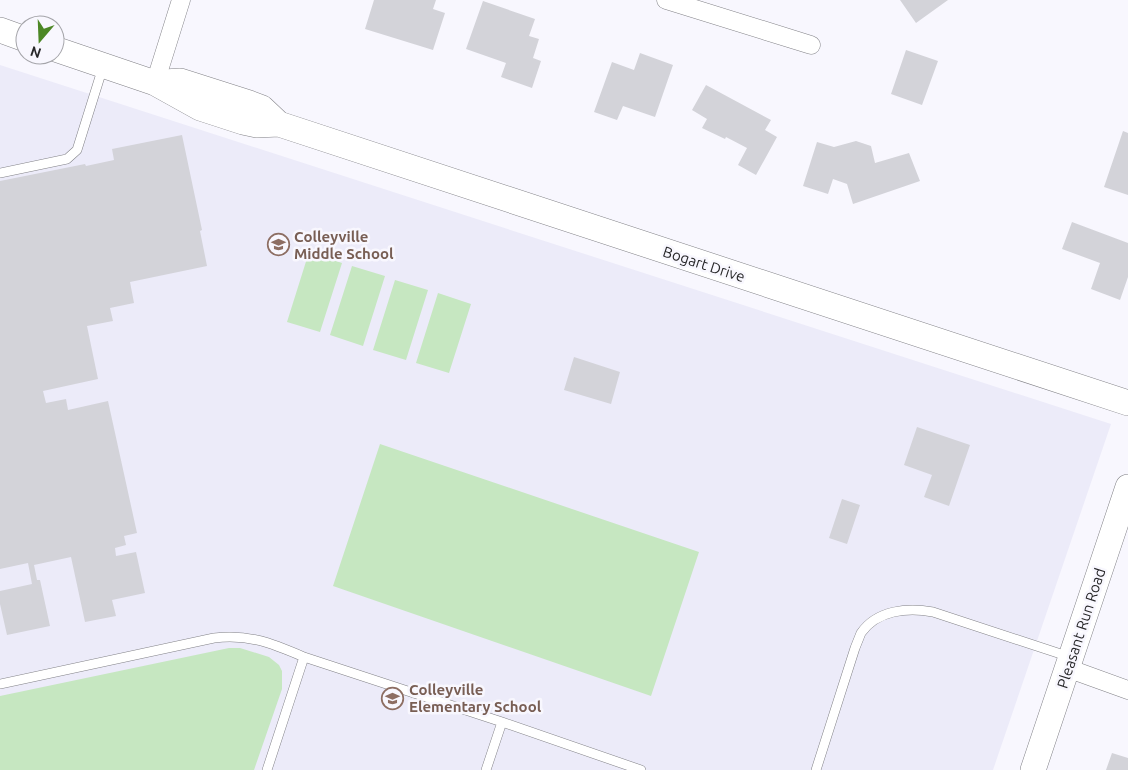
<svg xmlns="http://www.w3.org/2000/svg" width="1128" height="770" viewBox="0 0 1128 770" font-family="Ubuntu,sans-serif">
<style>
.built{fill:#ecebf9}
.green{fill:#c6e7c1}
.building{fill:#d3d3d9}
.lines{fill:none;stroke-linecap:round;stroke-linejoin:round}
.lane-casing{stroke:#828287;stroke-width:10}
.street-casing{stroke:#828287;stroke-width:19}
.secondary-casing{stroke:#828287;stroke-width:26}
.lane{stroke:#fff;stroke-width:9}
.street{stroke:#fff;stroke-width:18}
.secondary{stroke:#fff;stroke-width:25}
.labels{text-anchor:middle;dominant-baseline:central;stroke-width:5;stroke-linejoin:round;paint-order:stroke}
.education-label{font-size:15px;font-weight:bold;fill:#785e54;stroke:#f8f7fe;text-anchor:start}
.street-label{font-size:15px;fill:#272729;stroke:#f8f7fe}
</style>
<rect width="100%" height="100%" fill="#f8f7fe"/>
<path class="built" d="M0,65L1111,424L993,770H0Z"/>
<path class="green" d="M309,252L342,263L320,332L287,322Z
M352,266L385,276L363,346L330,335Z
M395,280L428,290L406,360L373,350Z
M438,293L471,304L449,373L416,363Z
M380,444L699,552L651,696L333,586Z
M229,648H240L269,657L279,665L282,671V689L254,770H0V696Z"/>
<path class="building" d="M374,0H436L433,9L445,13L433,50L365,29Z
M900,0H948L916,23Z
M483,1L535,19L529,36L539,39L533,58L541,61L532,88L501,77L506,63L466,49Z
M906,50L938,61L922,105L891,94Z
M640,53L673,65L655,117L623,106L617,120L594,112L612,62L634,70Z
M706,85L771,120L765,130L777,137L756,175L738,165L747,148L726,137L725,139L702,128L707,119L692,110Z
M1123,131L1128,133V195L1104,187Z
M182,135L202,230L200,231L207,266L130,282L134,303L110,308L113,321L87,326L98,379L43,391L46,403L66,399L68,410L108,401L137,533L124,536L126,545L115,548L116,556L136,552L145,593L112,600L116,616L85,622L71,557L34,565L37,580H40L50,626L7,635L0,604V591L32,584L28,563L0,569V181L85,164L86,166L114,160L112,149Z
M856,141L871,146L875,163L909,153L920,181L853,204L847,184L833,179L828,194L803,186L817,142L834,147Z
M1072,222L1128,243V277L1120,300L1091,289L1100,263L1062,249Z
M574,357L620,372L611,404L564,390Z
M917,427L970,445L949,506L924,497L932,475L904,465Z
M842,499L860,505L847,544L829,538Z
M1112,753L1128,758V770H1106Z"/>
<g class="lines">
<defs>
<path id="lane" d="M0,173L67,159L77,150L103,67
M0,684L214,638C250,634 271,643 304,657L502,722L641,770
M267,770L304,657
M486,770L502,722
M816,770L855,648C857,643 859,638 861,633C877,610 908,607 933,612L1070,657"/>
<path id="street" d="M666,0L811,45
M155,83L181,0
M1067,668L1128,690"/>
<path id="secondary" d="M0,30L25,39
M55,49L155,83L200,108L243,122L257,125L279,124L1128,403
M165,82L180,81L249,103L262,108L279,124
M1033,770L1128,487"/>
</defs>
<use href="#lane" class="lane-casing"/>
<use href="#street" class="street-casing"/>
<use href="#secondary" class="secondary-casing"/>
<use href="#lane" class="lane"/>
<use href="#street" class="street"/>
<use href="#secondary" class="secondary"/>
</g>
<defs>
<symbol id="school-ring" viewBox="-11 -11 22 22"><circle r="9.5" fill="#f8f7fe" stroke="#8d6e63" stroke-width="1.5"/><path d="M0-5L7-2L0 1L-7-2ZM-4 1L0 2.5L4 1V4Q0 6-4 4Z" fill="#8d6e63"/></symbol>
</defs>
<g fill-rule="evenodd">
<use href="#school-ring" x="266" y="232" width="25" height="25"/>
<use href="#school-ring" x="380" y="686" width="25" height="25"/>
</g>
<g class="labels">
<g class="education-label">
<text x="294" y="236">Colleyville<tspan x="294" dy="17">Middle School</tspan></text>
<text x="409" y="689">Colleyville<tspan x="409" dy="17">Elementary School</tspan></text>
</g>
<g class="street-label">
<text transform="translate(704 264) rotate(18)">Bogart Drive</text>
<text transform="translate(1081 628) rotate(-72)">Pleasant Run Road</text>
</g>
</g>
<g transform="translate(40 40) rotate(199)"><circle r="24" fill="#f8f7fe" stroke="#a4a4a9"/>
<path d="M0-4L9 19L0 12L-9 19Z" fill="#4c8725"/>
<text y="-8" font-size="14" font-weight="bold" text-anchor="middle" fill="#272729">N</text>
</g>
</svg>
